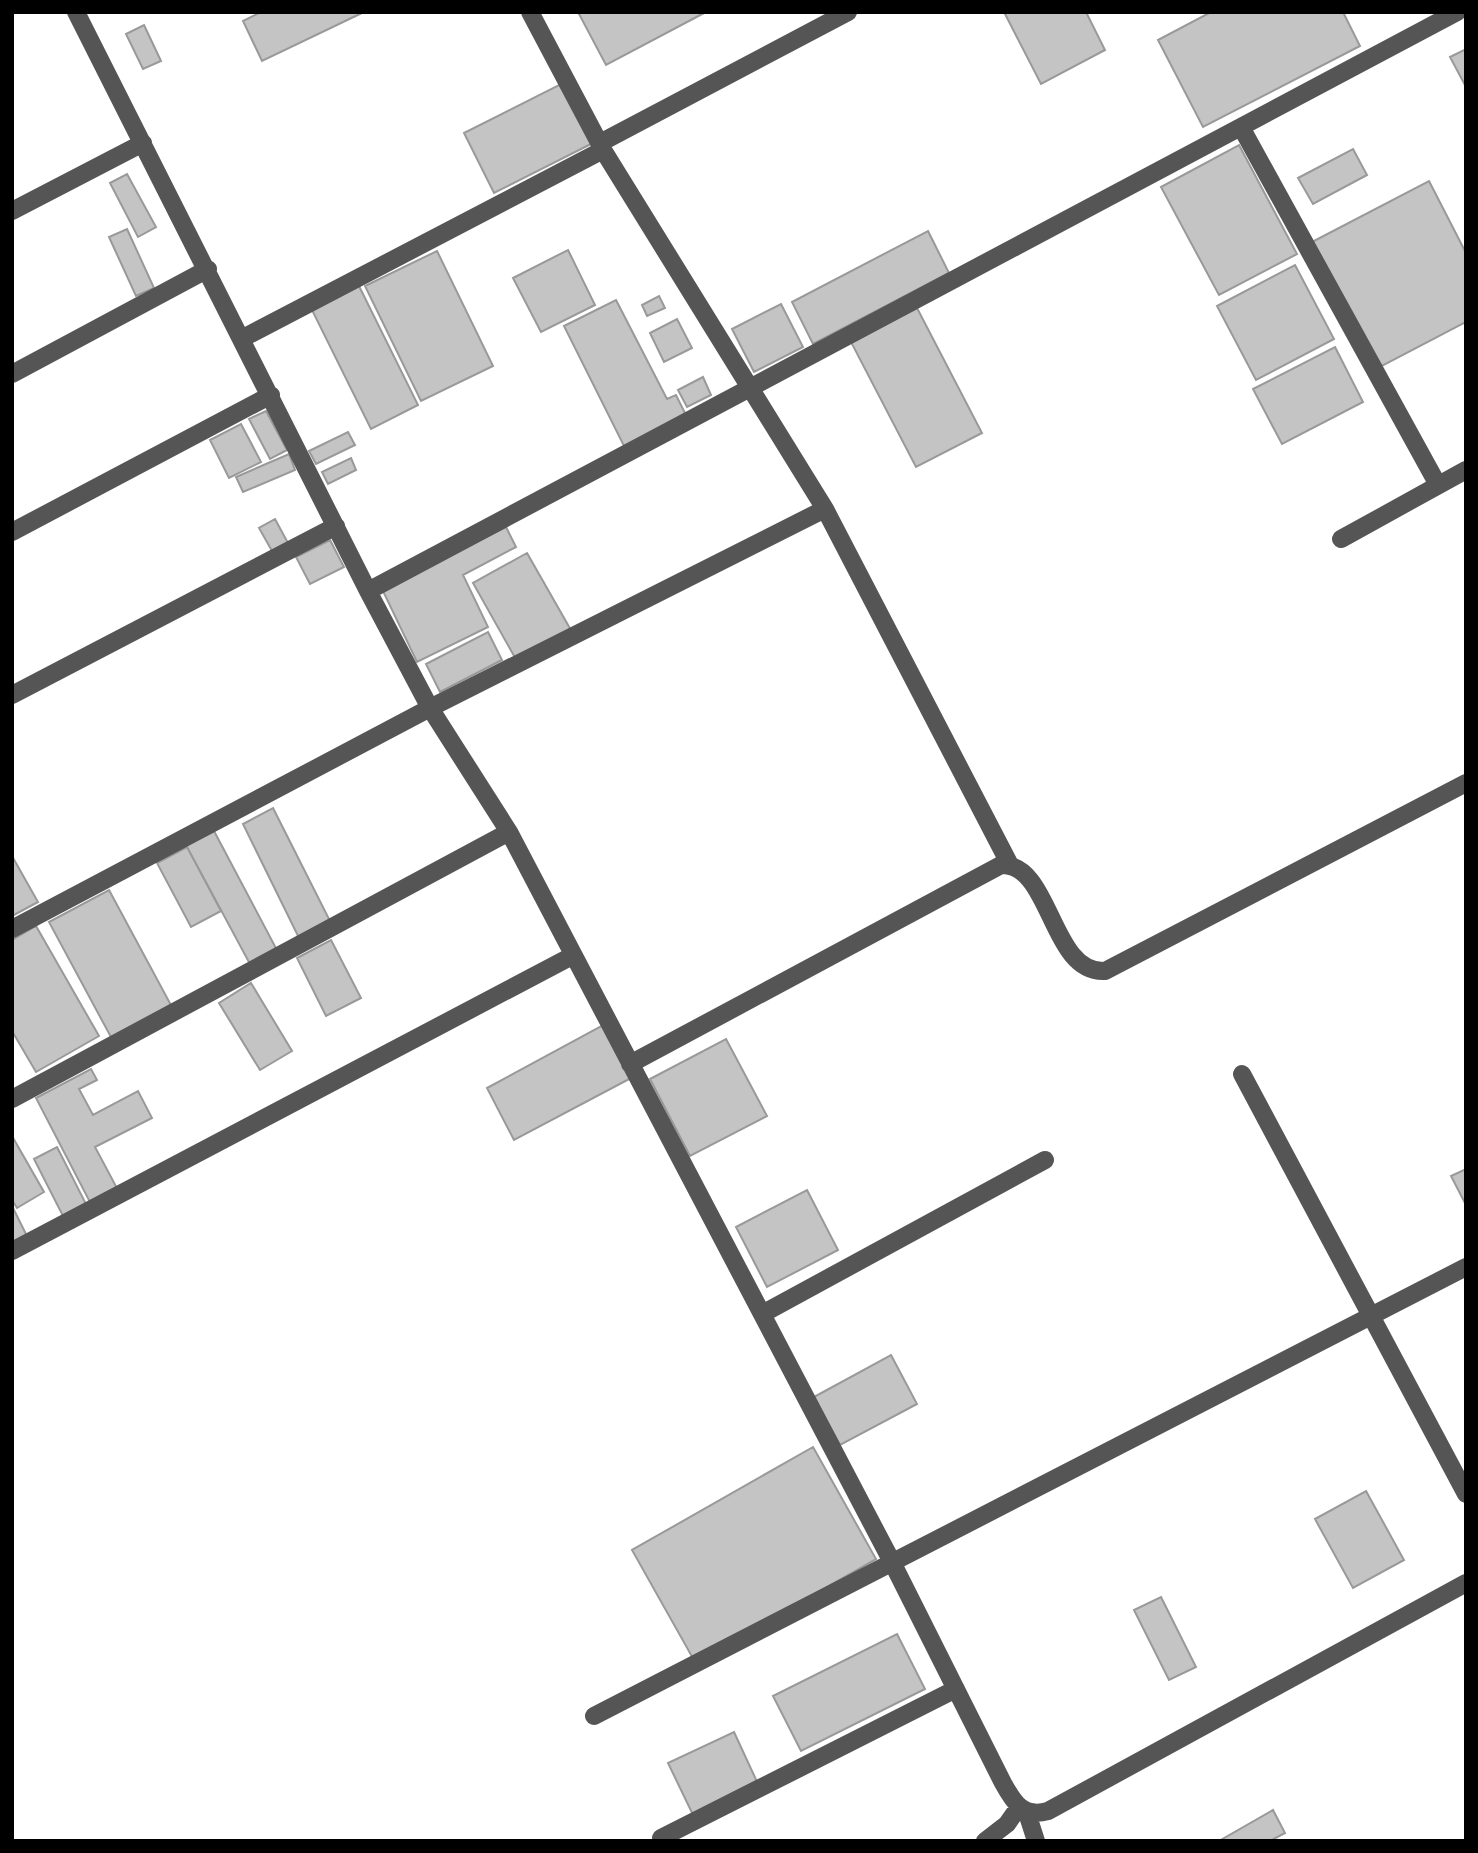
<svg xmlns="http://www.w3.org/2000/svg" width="1478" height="1853" viewBox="0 0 1478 1853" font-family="'Nunito Sans',sans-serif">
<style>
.building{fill:#c4c4c4;stroke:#999;stroke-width:2}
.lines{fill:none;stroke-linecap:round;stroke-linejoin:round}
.minor{stroke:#555;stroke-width:18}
</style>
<rect width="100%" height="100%" fill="#fff"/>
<path class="building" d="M261,12H364L262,61L243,21Z
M578,12H706L606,65Z
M1004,12H1086L1105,50L1041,84Z
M1211,12H1343L1360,46L1203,127L1158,40Z
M144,25L161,61L143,69L126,34Z
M1466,49V87L1450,57Z
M563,83L593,143L494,193L464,133Z
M1239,145L1297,254L1219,295L1161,187Z
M1353,149L1367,175L1313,204L1298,178Z
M127,174L156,227L138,237L110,183Z
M1429,181L1466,253V322L1378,368L1312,242Z
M127,229L154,288L136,296L109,237Z
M928,231L949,273L813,344L792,302Z
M568,250L595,305L541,332L513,278Z
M437,251L493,366L421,401L365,286Z
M1295,265L1334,339L1256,380L1217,306Z
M357,282L418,405L371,429L310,306Z
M659,296L665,308L647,316L642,305Z
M616,300L667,399L676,395L686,415L624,446L564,326Z
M781,304L803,347L754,372L732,329Z
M917,308L982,433L916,467L851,342Z
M677,319L692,348L664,362L650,333Z
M1335,347L1363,402L1282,444L1253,389Z
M703,377L711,395L687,407L678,390Z
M266,411L287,450L270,459L249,419Z
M241,424L261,462L229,478L210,440Z
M348,432L355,445L316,464L309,451Z
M289,454L295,470L243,492L236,477Z
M351,458L356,470L328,484L322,472Z
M275,519L288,543L272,551L259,528Z
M506,527L516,547L463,575L488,627L417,662L382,589Z
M330,540L344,567L310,584L296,557Z
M527,553L572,632L518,663L473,583Z
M488,632L502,660L440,692L426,664Z
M273,808L331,923L299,938L243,824Z
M214,831L278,952L251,966L186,845Z
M187,847L221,911L191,927L157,863Z
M12,856L38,902L12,916Z
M109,890L172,1007L112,1039L49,922Z
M36,926L99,1036L36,1072L12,1031V940Z
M331,940L361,998L326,1016L297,958Z
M251,983L292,1051L260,1070L219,1003Z
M605,1024L633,1077L514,1140L487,1088Z
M726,1039L767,1116L690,1156L650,1079Z
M91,1069L97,1080L79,1089L93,1115L138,1091L152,1118L95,1147L119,1192L92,1206L36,1098Z
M12,1136L44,1192L17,1208L12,1200Z
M57,1147L88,1208L65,1220L34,1159Z
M1466,1169V1205L1451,1176Z
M807,1190L838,1250L767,1287L736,1227Z
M12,1206L29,1240L12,1249Z
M891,1355L917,1404L840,1445L814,1397Z
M813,1447L876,1559L695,1662L632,1550Z
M1366,1491L1404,1560L1353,1588L1315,1519Z
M1161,1597L1196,1667L1169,1680L1134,1610Z
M897,1634L925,1689L801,1751L773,1696Z
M734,1732L759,1786L694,1817L668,1763Z
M1273,1810L1285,1833L1270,1841H1219Z"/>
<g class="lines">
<path class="minor" d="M76,12L368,591L430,708L509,832L891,1560L1003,1783C1014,1803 1023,1818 1048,1811L1466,1583
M530,12L603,150L825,509
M1241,127L1438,485
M600,143L848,12
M12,211L143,143
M243,338L603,150
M12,374L208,269
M12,532L271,395
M1341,539L1466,470
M368,591L1457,12
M12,695L336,526
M12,929L430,708L825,509L1010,865
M630,1064L1001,865C1052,863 1050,974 1105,971L1466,783
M1242,1074L1466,1494
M12,1099L509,832
M12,1251L572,956
M762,1314L1045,1160
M594,1716L1466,1267
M1027,1813L1036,1841
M661,1838L956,1689
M985,1841L1007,1824L1019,1807"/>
</g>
<rect width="1478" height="1853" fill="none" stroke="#000000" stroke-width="28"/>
</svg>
